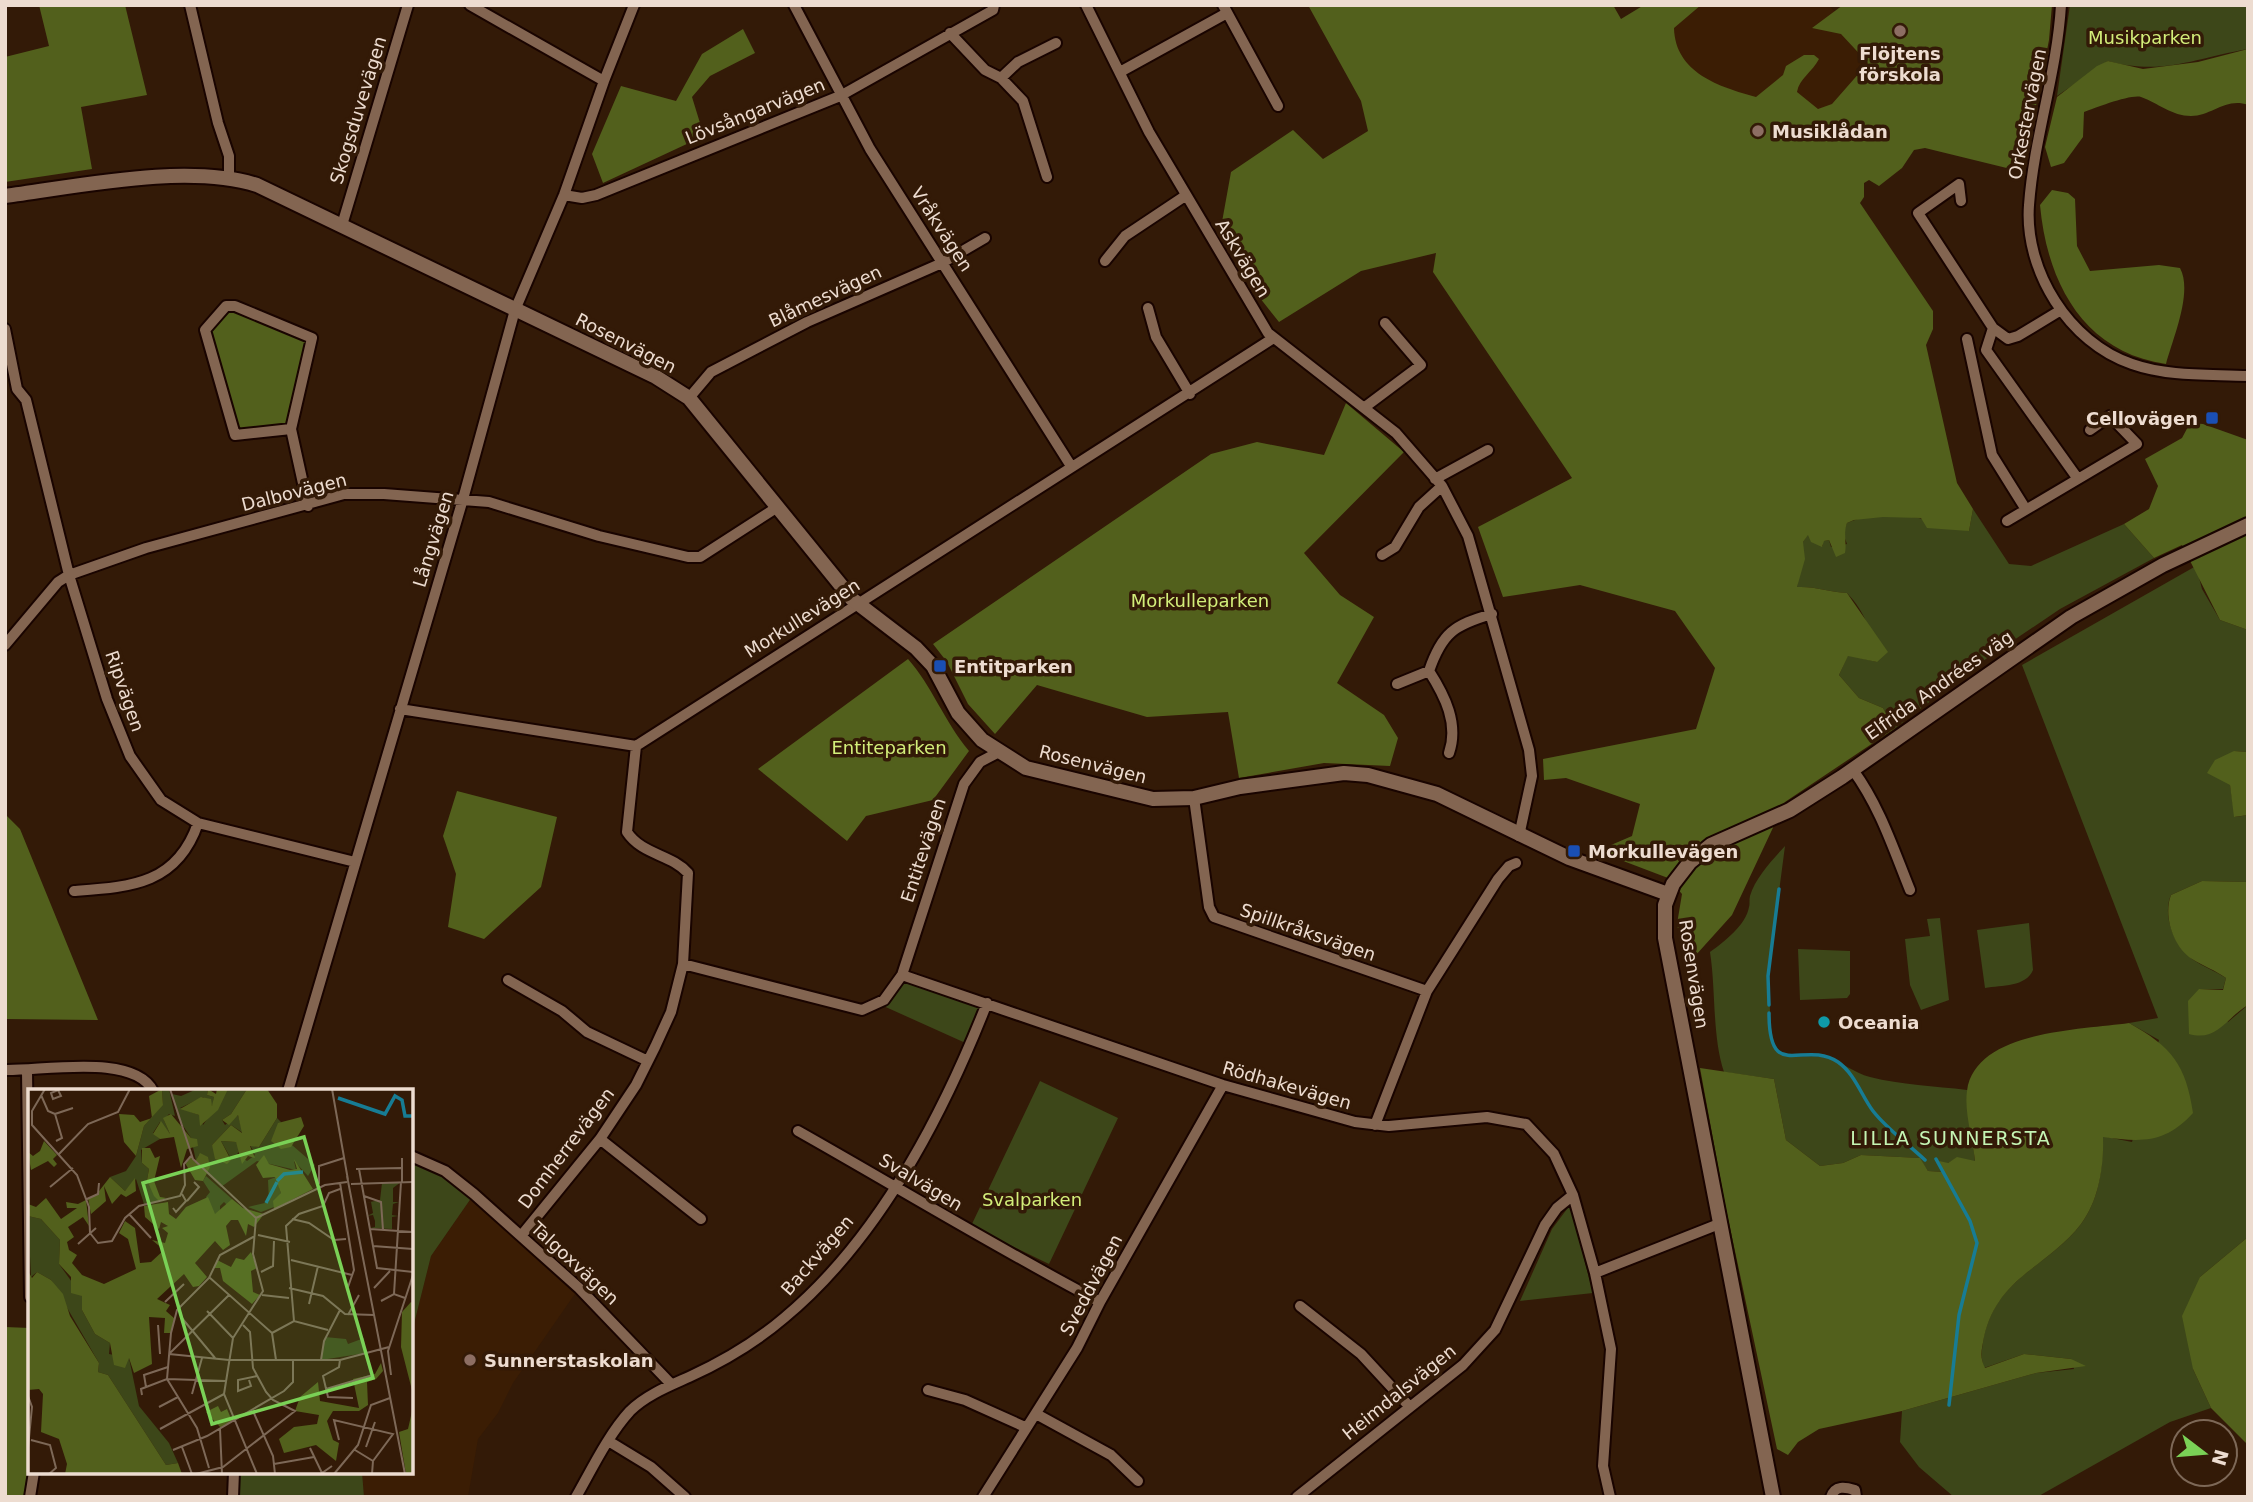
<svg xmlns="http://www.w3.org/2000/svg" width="2253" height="1502" viewBox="0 0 2253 1502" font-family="'DejaVu Sans',sans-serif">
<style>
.built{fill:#3b1d04}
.green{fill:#3d4719}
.forest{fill:#52601c}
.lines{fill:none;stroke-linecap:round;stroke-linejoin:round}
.stream{stroke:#177c94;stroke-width:3.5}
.minor-casing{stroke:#190400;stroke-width:14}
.tertiary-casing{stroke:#190400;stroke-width:18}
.minor{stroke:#836551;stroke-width:10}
.tertiary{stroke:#836551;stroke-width:14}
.education-dot{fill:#8d6e63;stroke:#331a07;stroke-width:2.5}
.transit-dot{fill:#1a4fb4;stroke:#331a07;stroke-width:2.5}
.culture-dot{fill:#0f9aa8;stroke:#331a07;stroke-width:2.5}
.labels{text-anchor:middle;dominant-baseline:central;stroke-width:7;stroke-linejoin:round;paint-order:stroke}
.park-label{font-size:18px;fill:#d3ee7a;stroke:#331a07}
.poi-label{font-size:18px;font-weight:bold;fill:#eddcd0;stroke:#331a07;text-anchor:start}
.street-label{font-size:18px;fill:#eddcd0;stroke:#331a07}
.neighbourhood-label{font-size:19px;letter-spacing:2px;fill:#c4f4b3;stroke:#331a07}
.inset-river{fill:none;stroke:#177c94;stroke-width:3.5}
.inset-road{fill:none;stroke:#7d6857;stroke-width:2}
.view{fill:#7ad156;fill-opacity:0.15;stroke:#7ad156;stroke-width:3.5}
.inset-edge{fill:none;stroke:#eddcd0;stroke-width:3.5}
</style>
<rect width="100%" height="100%" fill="#331a07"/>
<path class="built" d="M1693,5H1828L1897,69L1747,193L1626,53Z
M474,1194L579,1288L513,1383L498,1413L478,1439L468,1497H364L362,1472H411V1336L431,1256Z"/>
<path class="green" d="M2070,5H2248V49C2195,58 2163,76 2108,61L2057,96Z
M1973,509L2009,564L2031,566L2124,524L2154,558L2060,609L1983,661L1894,729L1883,708L1859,698L1839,675L1848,655L1877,662C1872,634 1867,614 1847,593C1829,592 1815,586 1797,587L1803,542L1808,534L1823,546V541L1829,540L1831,547L1847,544L1843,533L1847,523C1886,506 1930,520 1969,531Z
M2196,566L2202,589L2220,620L2248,630V752L2234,751L2230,785L2235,817L2248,815V882L2202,881L2171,895C2162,915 2174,945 2192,959C2202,966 2215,971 2226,978L2223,989H2199L2228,1022L2248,1005V1237L2200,1277L2193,1369L2211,1408L2170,1422L2037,1497H1954L1919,1467L1900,1442L1902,1411L2036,1373L2074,1369L2071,1359L2024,1354L1984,1368C1980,1356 1982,1349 1984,1336C1998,1276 2047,1268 2081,1224C2099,1200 2104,1166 2102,1136L2132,1142L2159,1040L2129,1023L2158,1018L2022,665Z
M1785,846L1768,976L1772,1044C1786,1063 1806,1053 1827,1058C1841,1061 1854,1073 1870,1077C1901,1085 1935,1086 1967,1090L1975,1162L1957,1158L1948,1163L1944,1172L1928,1171L1919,1158L1861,1155L1843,1163L1820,1166L1786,1140L1774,1079L1724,1072C1712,1036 1716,991 1710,952C1724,942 1746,925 1749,907C1750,904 1749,900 1750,896C1755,878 1773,859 1785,846Z
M1940,918L1949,1000L1921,1010L1910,985L1905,939L1930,936L1927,919Z
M2029,923L2033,970C2026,987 2002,985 1985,988L1977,930Z
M1798,949L1850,951V994L1847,998L1800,1000Z
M902,975L987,1003L970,1045L879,1004Z
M1040,1081L1118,1118L1049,1264L971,1226Z
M411,1156L474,1194L431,1256L411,1336Z
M1570,1205L1593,1293L1520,1301L1552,1229Z
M234,1472H362L364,1497H233Z"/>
<path class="forest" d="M39,5H125L147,95L81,107L92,169L5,182V57L49,46Z
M1308,5H1613L1621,19L1644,5H1701L1674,28C1675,73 1720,87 1756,97L1783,75L1786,66L1804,55H1814L1819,59C1813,71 1799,79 1797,92L1818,109L1832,104L1868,63L1841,34L1812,28L1843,5H2052L2049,40L2023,172L1925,148L1914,150L1902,168L1879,186L1869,180L1864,183V197L1860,203L1933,311V329L1926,345L1957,483L1973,509L1969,531L1927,528L1921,518L1883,517L1854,520L1847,523C1843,534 1847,542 1845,553L1836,557L1829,540L1824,541L1822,547L1811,542L1808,535L1803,542L1805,559L1797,587C1815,586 1829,592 1847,593L1888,652L1877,662L1848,656L1839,675L1859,698L1883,708L1894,729L1785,802L1732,915L1686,966L1677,924L1682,894L1668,878L1597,851L1632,836L1640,804L1566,778L1544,780L1543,759L1696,729L1715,668L1675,611L1580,585L1503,597L1478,527L1572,478L1433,272L1436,253L1361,271L1279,322L1256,293L1220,233L1231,172L1293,130L1323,159L1368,131L1361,101Z
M743,29L755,53L710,76L692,97L704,136L603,183L592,154L621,86L676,101L702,54Z
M2248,49V105C2226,97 2212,116 2191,116C2172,116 2158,103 2141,97C2131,94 2095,108 2084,112L2083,137L2064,163L2051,167L2045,147L2057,97L2097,66L2108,61L2143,69L2198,62Z
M2052,190L2068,193L2075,199L2077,246L2090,271L2159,265L2180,268C2193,292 2173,338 2166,364C2083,352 2047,282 2040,205Z
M226,306L312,338L291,429L235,435L205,330Z
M1346,403L1404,452L1304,553L1340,595L1374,617L1337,683L1384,715L1398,738L1390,766L1324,763L1239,778L1228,712L1147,717L1037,685L995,734L968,704L947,662L933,644L1211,454L1257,442L1324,455Z
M2190,423L2203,424L2248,440V630L2220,620L2182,545L2154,558L2124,524L2149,509L2158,486L2145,459L2182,438Z
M908,659C932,686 944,721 969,751L933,800L866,816L847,841L758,769Z
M2234,751L2248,752V815L2234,817L2230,785L2207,773L2215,760Z
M457,791L557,817L541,887L484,939L448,927L456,874L443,836Z
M5,814L20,829L98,1020L5,1019Z
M2202,881L2248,882V1005C2226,1018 2217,1042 2189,1034L2188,1001L2199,989L2223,990L2226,978C2215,970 2203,966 2192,959C2173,947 2163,915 2171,895Z
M2129,1023C2172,1047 2186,1065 2193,1113C2165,1144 2141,1142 2103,1137C2104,1166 2099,1200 2081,1224C2047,1268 1998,1276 1984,1337C1982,1349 1979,1356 1985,1368L2024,1354L2071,1359L2086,1366L2036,1373L1902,1411L1819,1429L1798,1442L1788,1455L1777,1449L1725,1204L1700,1068L1774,1079L1786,1140L1820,1166L1843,1163L1861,1155L1920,1158L1928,1171L1944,1172L1939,1161L1948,1163L1957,1157L1975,1161C1973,1140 1964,1112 1967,1091C1975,1030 2082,1030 2129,1023Z
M2248,1237V1445L2211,1408L2193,1369L2182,1316L2200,1277Z
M5,1327L30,1328V1497H5Z"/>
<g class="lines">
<path class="stream" d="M1769,1005L1768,976L1779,889
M1769,1013C1769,1084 1803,1039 1838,1062C1855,1074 1861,1095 1873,1111C1887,1129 1908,1144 1925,1160
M1936,1159L1970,1221L1977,1243L1959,1315L1949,1405"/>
<defs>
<path id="minor" d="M190,5L218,123L229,156V176
M470,5L604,81
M794,5L870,149L1071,466
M1086,5L1149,132L1268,333L1396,433L1442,486L1468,536L1529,750L1532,776L1519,836
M1223,5L1278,106
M2061,5C2057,73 2034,137 2029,205C2024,270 2069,343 2132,364C2169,377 2209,374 2248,376
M950,33L985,70L1001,78L1018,62L1056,43
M1120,72L1227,13
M1001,78L1023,101L1047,177
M564,195L582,198L596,195L840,96L993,10L994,5
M1961,201L1959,184L1918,213L1993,328L2008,339L2018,336L2061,310
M342,225L408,5
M1105,261L1125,236L1185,196
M1148,308L1156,337L1190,394
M1993,328L1986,350L2078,479L2137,444L2110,416L2090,430
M5,329L17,389
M1967,339L1992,455L2025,508
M17,389L26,400L69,575L107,699L130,756L161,800L198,823L355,862
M689,398L711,372L807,322L942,263L985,238
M1365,407L1421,365L1385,323
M291,429L235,435L205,330L226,306H235L312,338L291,429L308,506
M1435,479L1488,450
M2007,521L2078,479
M1382,555L1395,547L1419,507L1442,486
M5,645L58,582L69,575L146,548L344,494H384L489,502L599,536L688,557H700L776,508
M1429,671C1445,696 1459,724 1449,753
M1397,684L1429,671C1442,633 1454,625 1492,614
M400,709L636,746L1272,339
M1853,770C1880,807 1893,848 1910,890
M1194,798L1209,907L1214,917L1427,991
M74,891C130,887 177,885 198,823
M683,964L862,1010L884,1000L902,975L1223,1085L1355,1122L1389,1126L1487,1117L1526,1124L1554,1154L1573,1195L1595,1273L1611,1349L1603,1466L1610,1497
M902,975L964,784L980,762L999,752
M508,980L562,1011L587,1032L648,1061
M5,1070C43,1071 134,1053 153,1091
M27,1071L30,1297
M288,1091L463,499L515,310L564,195L604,81L634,5
M1375,1125L1427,991L1498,879L1509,866L1516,863
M798,1131C899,1188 997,1248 1100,1302
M600,1139L701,1219
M411,1156L445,1171L474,1194L579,1288L671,1384
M521,1236L600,1139L636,1085L655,1047L671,1012L683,964L688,873C671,854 642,855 627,832L636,746
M1595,1273L1719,1224
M1300,1306L1361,1354L1409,1406
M928,1390L965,1400L1025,1427
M1038,1415L1111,1455L1138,1481
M610,1442L651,1467L685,1497
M30,1497L34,1472
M233,1497L234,1472
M576,1497C592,1469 608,1435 630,1411C646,1395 669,1386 689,1377C722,1362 757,1341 784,1318C878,1240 943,1115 987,1003
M983,1497L1077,1348L1100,1302L1223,1085
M1297,1497L1463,1365L1495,1330L1545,1225L1557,1208L1573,1195
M1831,1497C1835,1485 1845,1487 1855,1490L1856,1497"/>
<path id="tertiary" d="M5,196C80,186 187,163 257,185L656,377L689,398L852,599L916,648L933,666L958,713L982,740L1026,768L1153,799L1194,798L1240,787L1344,773L1368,775L1437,794L1569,858L1668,894
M1773,1497L1665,938V905L1673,884L1690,862L1711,845L1790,810L1842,777L2071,617L2163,565L2248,525"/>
</defs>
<use href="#minor" class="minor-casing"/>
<use href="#tertiary" class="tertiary-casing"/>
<use href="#minor" class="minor"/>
<use href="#tertiary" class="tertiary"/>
</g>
<g class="education-dot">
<circle cx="1900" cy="31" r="7"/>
<circle cx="1758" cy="131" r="7"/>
<circle cx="470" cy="1360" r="7"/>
</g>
<g class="transit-dot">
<rect x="2205" y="411" width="14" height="14" rx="3.5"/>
<rect x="933" y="659" width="14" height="14" rx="3.5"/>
<rect x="1567" y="844" width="14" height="14" rx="3.5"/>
</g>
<circle class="culture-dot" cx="1824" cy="1022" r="7"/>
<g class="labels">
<g class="park-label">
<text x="2145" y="37">Musikparken</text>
<text x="1200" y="600">Morkulleparken</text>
<text x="889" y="747">Entiteparken</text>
<text x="1032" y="1199">Svalparken</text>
</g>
<g class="poi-label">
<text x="1900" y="53" text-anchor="middle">Flöjtens<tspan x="1900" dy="21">förskola</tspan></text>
<text x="1772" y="131">Musiklådan</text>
<text x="2198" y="418" text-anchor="end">Cellovägen</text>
<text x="954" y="666">Entitparken</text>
<text x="1588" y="851">Morkullevägen</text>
<text x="1838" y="1022">Oceania</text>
<text x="484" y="1360">Sunnerstaskolan</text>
</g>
<g class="street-label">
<text transform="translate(358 110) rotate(-73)">Skogsduvevägen</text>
<text transform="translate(755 111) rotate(-22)">Lövsångarvägen</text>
<text transform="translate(2027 114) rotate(-79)">Orkestervägen</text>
<text transform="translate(942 229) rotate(57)">Vråkvägen</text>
<text transform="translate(1243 258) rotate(59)">Askvägen</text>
<text transform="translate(825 296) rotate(-25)">Blåmesvägen</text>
<text transform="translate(626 343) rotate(27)">Rosenvägen</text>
<text transform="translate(294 492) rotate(-14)">Dalbovägen</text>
<text transform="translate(433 539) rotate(-73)">Långvägen</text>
<text transform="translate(802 618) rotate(-32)">Morkullevägen</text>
<text transform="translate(1939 685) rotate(-35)">Elfrida Andrées väg</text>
<text transform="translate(125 691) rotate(71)">Ripvägen</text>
<text transform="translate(1093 764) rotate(14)">Rosenvägen</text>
<text transform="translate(923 850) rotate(-72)">Entitevägen</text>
<text transform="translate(1308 932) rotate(19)">Spillkråksvägen</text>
<text transform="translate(1694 974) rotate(81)">Rosenvägen</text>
<text transform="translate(1287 1085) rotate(16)">Rödhakevägen</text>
<text transform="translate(566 1148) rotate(-53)">Domherrevägen</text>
<text transform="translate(921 1182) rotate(31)">Svalvägen</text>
<text transform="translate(817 1255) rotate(-49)">Backvägen</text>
<text transform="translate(575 1263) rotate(43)">Talgoxvägen</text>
<text transform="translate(1091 1285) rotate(-62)">Sveddvägen</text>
<text transform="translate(1399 1392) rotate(-39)">Heimdalsvägen</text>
</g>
<g class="neighbourhood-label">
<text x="1951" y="1138">LILLA SUNNERSTA</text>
</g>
</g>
<g transform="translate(28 1089)">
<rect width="385" height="385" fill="#331a07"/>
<path d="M134,0H141L147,27L141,25L136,31L142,45L132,33L125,44L132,50L113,61L114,74L121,80L119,91L131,112L116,115L108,90L97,102L82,88L98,82L108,67L116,37L135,15ZM169,0H180L179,6L186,8L185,17L175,8L152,19L171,26L175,36L200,0H219L203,25L194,31L197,36L210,26L215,44L203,36L184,56L195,71L202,68L193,52L208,53L213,61L209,65L219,72L227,66L222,56L231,58L249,29L253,33L249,43L287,76L280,87L266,72L268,81L229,72L193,98L177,83L180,69L171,66L168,72L163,49L150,29L144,5L153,7ZM178,87L204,110L200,117L196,113L192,117V125H186L178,108L182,103L175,92ZM248,88L253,104L246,118L233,123L220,118L241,113L240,91ZM373,93L365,99V113H371L365,115L364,126L370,127L364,128V140L342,139L347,138V132L345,126L339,127L345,124L343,113L337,114L352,111L354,94ZM0,127L13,130L32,151L31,175L54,207V221L67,245L82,254L81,265L101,269L111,317L141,354L150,374L138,376L80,286L70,283L71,274L23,191L9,183L3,188ZM297,248L318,250L320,255L336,249L338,264L293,271Z" fill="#3d4719"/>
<path d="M134,0L135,16L116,37L108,67L96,53L91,25L106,26L112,33L124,29L121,7ZM180,0L188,5L189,0H200L190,21L172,37L171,26L152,20L173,8L183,10L184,17L186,8L179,6ZM219,0H239L249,15V29L231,58L222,57L227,69L220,67L214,75L208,53L193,52L203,71L199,75L187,70L184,56L203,36L214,44L210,26L201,36L194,31L203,25ZM143,25L163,49L169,50L170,57L159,60L153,79L146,48L132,50L125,45L133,32L142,45L135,29ZM273,28L276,37L263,58L253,60L243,52L250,34ZM16,52L29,66L25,70L29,75L26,78L20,72L3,81L0,63L5,67L12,62ZM114,59H122L127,69L132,67L126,92L132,108L138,109L131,112L126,107L119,91L121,80L114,74ZM172,64L180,68L182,78L175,92L167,91L157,74L163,68L167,73ZM236,66L241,75L262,81L269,80L266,70L285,100L246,120L245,112L253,104L247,88L235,89L228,76ZM82,88L97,102L107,89L108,102L98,108L93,105L84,115L76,97L78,112L63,125L60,109L68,106ZM180,108L187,125L204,110L215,119L236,125L226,138L220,135L218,147L210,131H203L198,137L202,156L195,161L187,152L167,174L179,188L171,197L165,198L156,185L129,210L142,216L138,222L147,230L143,244H136L137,229L121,228L124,275L106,284L101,269L97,279L86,276L82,254L67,245L54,221V207L43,204V188L31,175L32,151L13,130L0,127V115L8,118L18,109L33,130L49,119H39L38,113L50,115L58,111L61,137L55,128L40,138L46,148L39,153L41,161L49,166L44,174L54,186L76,195L108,180L100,150L91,144L97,132L107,139L112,174L123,173L136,161L124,151L137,154L140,144L134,139L140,137L133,133L131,140L125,135L117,128L116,117L140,113L141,125L148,130L158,118ZM223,163L229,179L223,182L225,203L232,206L224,215L195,192L192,179H186L189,171L203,178L208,169L216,171ZM0,182L4,189L9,183L23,191L35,205L42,227L71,274L70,283L80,286L138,376L150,374L154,385H37L39,375L31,350L13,343L15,305L11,300L0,301ZM383,213L385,214V305L373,258L374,223ZM353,274L355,282L348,290L339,293L340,316L331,322H305L299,332L305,351L311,354L308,372L288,356L256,364L251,350L266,338L289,335L291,326L267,322L272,308L290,293L292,312L331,319L325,290L347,285ZM190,317L193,323L199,320L204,332L193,339L178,323ZM385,318V385H378L371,343L380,340Z" fill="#52601c"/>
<path class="inset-river" d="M310,9L357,25L367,7L374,11L377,27H385M249,92L256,85L275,83M238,114L249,93"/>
<path class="inset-road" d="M17,0L4,22V36L49,86L61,118L62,144L70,154L84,152L97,129L111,117L152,107L157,96L156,75L163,67M142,0L165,70L228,129M304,0L320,91M30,1L33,7L25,10L23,4ZM13,6L20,22L27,25M28,52L34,49L27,25L45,19M31,65L60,35L90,23L102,0M328,80L373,79M331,80L349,179L385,183M319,87L377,385M288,90L291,93V77L316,69M312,94L326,181L320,198M374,94V69M323,95L385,93M22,98L45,79M336,107L353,113L355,141M59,110L70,105L71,94M159,112L171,98L166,93M145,119L148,123L158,112L154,105M101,125L123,149M228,129L225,165L235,202L205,249L196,305L229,385M228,129L297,96L319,93M264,130L281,134L306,151L318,150M342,140L385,143M384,142L385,111M230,146L262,153M50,155L68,139M345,157L385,160M263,171L324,186M233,183L245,177L246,152M181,188L244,244L248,271M261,199L295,207L317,225L346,226M346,199L362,182M366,205L373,93M234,206L261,209M353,212L366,205L377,209M137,213L156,195M281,215L290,177M179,222L205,249M320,226L331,206M153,228L187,269M266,232L258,137L271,125L295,117L301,104L312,100M130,236L132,265M244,244L266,232L300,241M142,264L201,206M141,265L201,271H312L361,258M293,271L296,252L312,221M312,271L311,278L295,287L300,308L325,309M363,286L360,262L385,186M221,291L223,297L210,302V291L229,287M118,298L116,286L140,278M298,300L345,286M164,305L174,269M114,306L113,300L139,290L198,292M0,307L4,318L0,359M131,318L150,308M225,322L245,367L247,385M132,340L196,305M192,340L194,385M3,351L22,356L28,379L21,385M311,351L306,331L365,345L345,372L344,385M154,358L164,385M338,358L347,333M282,359L294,384L304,377M145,361L179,347L256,302L265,293V271M327,361L345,372M246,375L286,368M181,379L169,339L139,290L143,244L149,221L181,189L192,166L227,147M168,385L195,378L267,322L245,311L238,303L225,279L222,243L215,236M306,385L330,356L343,316L362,309"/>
<path class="view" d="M276,48L345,289L184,335L115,94Z"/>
<rect width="385" height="385" class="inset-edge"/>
</g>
<rect width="2253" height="1502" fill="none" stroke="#eddcd0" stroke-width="14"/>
<g transform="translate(2204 1453) rotate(106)"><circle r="33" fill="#331a07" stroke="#7d6857" stroke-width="2"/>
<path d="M0-5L12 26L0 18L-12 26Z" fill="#7ad156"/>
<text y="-10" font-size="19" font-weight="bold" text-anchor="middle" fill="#eddcd0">N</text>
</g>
</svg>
